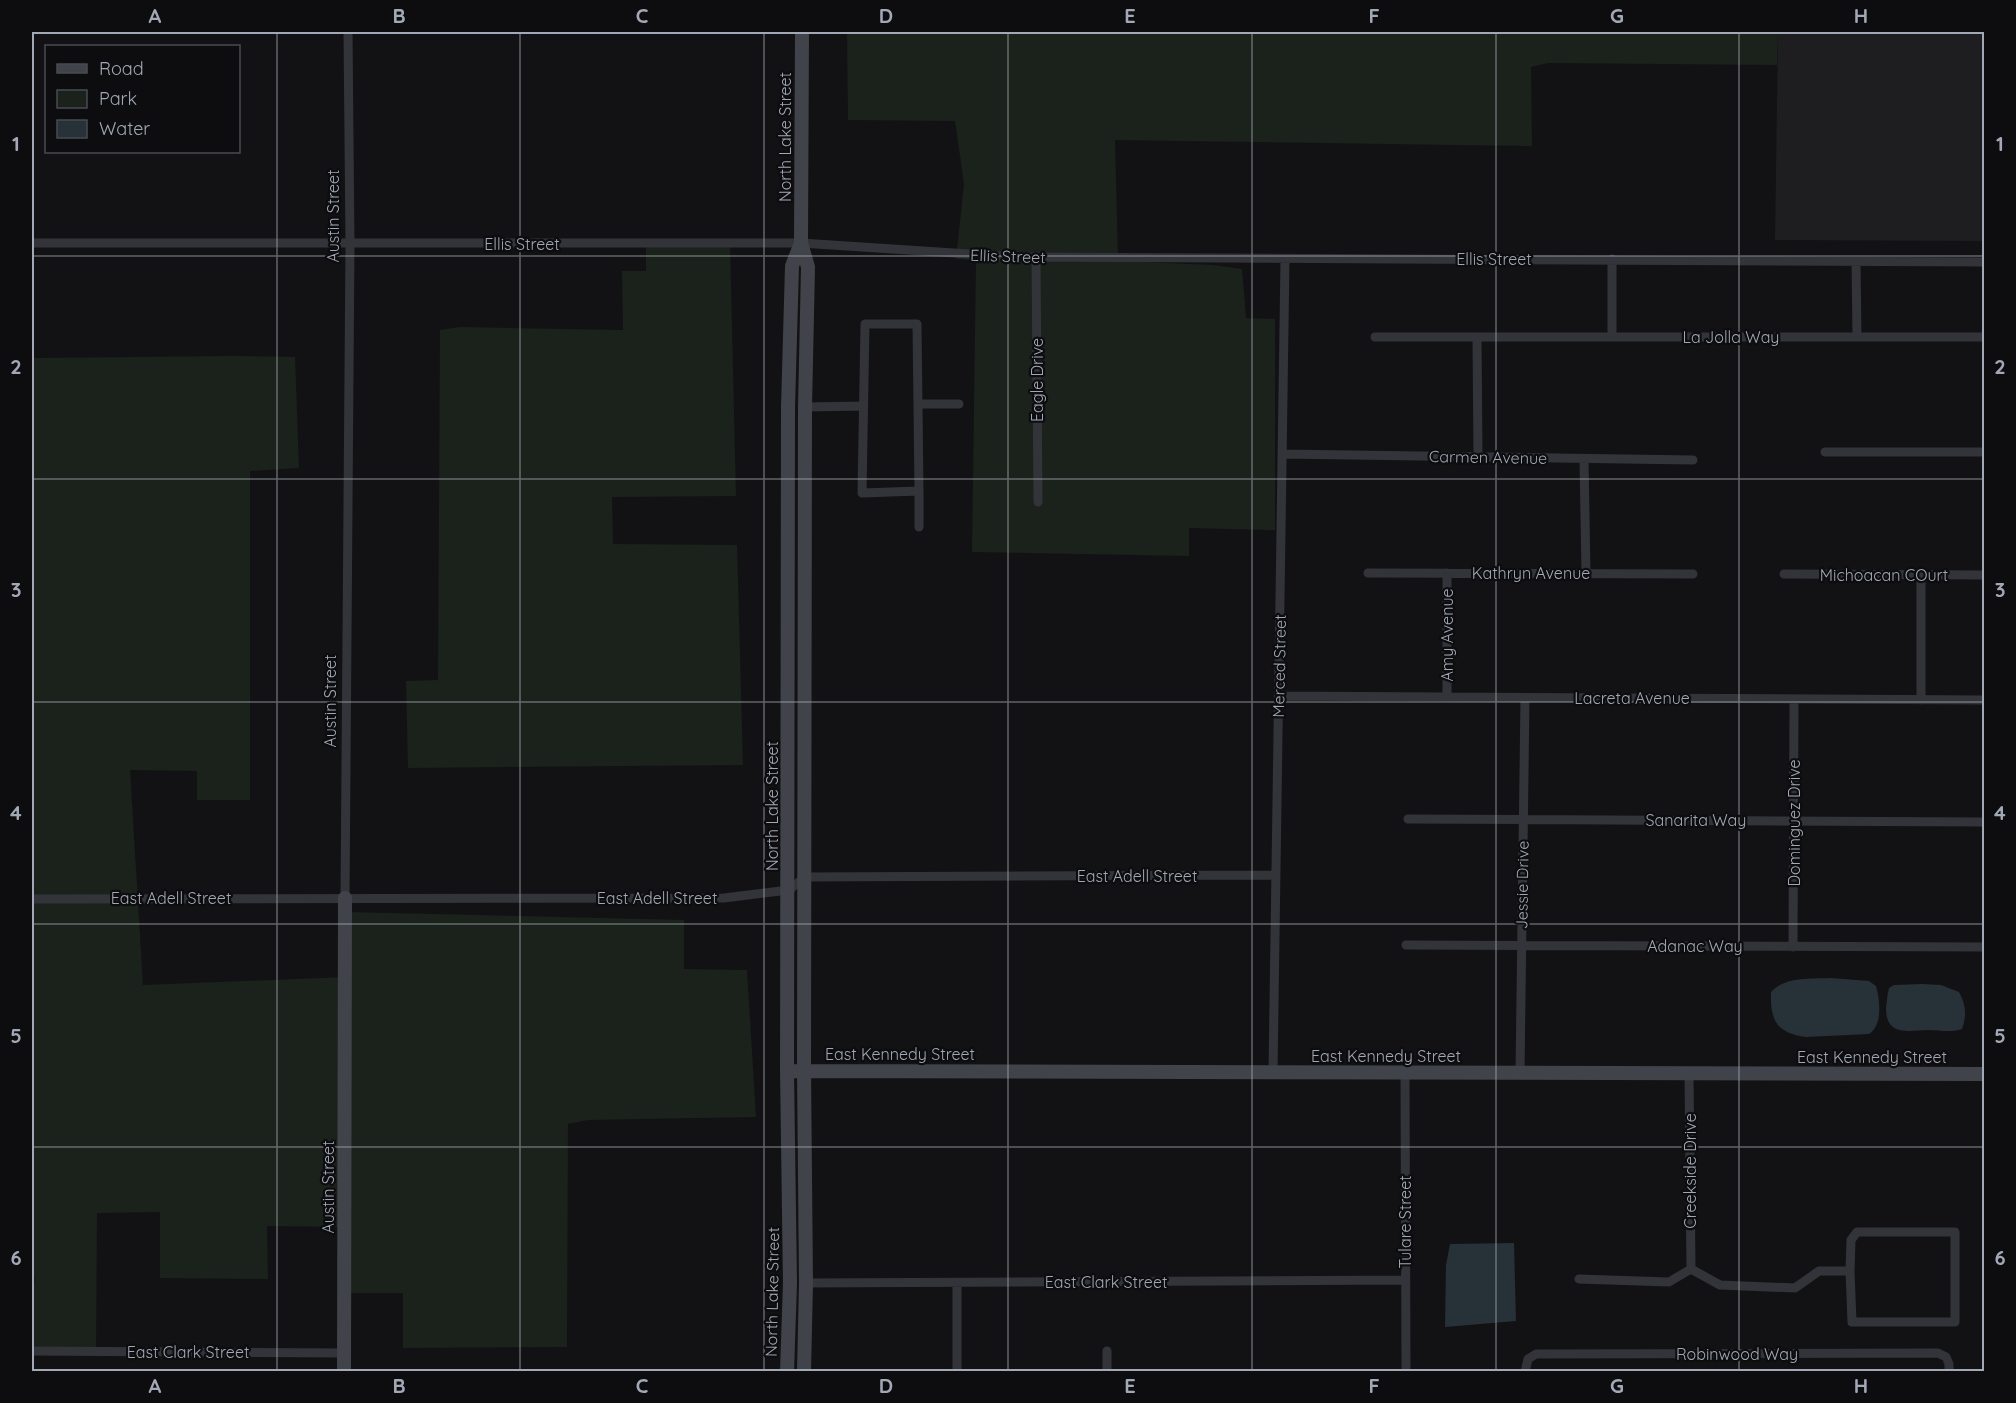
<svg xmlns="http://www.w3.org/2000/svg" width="2016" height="1403" viewBox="0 0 2016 1403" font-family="Quicksand,sans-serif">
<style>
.built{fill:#1e1e21}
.green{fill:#1a221b}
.water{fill:#273138}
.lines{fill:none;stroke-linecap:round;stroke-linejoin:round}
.street{stroke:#333439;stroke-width:9}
.secondary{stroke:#404349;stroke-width:14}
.grid{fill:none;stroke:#a2a8b5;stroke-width:1.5;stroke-opacity:0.55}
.labels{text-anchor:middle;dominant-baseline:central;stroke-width:4.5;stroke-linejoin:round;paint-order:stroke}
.street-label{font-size:16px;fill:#a2a8b5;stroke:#0d0d0f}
.neatline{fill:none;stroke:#a2a8b5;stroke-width:2}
.grid-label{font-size:20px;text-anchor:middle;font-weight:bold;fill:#a2a8b5}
</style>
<rect width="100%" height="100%" fill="#121214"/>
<path class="built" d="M1778,32H1984V241L1775,240Z"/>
<path class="green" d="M847,32H1778L1777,65L1548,63L1531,67L1532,146L1115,140L1118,261L1213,265L1242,269L1246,318L1275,319V530L1189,528V556L972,552L976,260L956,259L964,184L955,121L848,120Z
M730,242L736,496L612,497L613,544L737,545L743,765L408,768L406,681L438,680L440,330L460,327L623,330L622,271H646V246Z
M233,356L295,357L299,468L250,471V800H197V771L130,770L143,985L346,977L348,912L684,920V969L747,970L756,1117L588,1120L568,1124L567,1347L403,1348V1293H338V1227L267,1226L268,1279L160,1278V1212L97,1213L96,1355H32V1291L35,1279L32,1278V358Z"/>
<path class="water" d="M1831,978L1869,981L1876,986C1880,1000 1883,1025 1869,1034L1806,1037C1776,1033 1770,1020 1771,992C1786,976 1811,979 1831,978Z
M1922,984L1941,985L1959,992C1966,1005 1967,1015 1962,1029C1950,1033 1940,1030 1928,1030C1907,1031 1886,1036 1886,1008C1887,1001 1887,995 1889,988L1894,985Z
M1514,1243L1516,1321L1445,1327L1446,1265L1450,1244Z"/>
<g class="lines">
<path class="street" d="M32,243H801L1015,257L1984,262
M1036,258L1038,502
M1856,262L1857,337
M865,324H917L919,491L862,493Z
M1375,337H1984
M1477,337L1478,457
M1612,337V259
M918,404H959
M805,407L863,406
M1825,452H1984
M1282,454L1693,460
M1584,459L1586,574
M919,527V491
M1368,573L1693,574
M1447,573V697
M1784,574L1984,575
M1921,575V700
M1279,696L1984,700
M1408,819L1984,822
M345,898L350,244L348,32
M32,899L724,898L789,890L805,877L1276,875
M1406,945L1984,947
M1793,947L1794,699
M1273,1072L1285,259
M1520,1072L1525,698
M1405,1073L1406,1372
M1689,1073L1691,1269
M1857,1232H1955V1322H1852L1850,1271L1851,1240Z
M1579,1279L1669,1282L1691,1269L1720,1285L1795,1288L1819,1271H1850
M806,1283L1406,1280
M957,1283V1372
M32,1351L344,1353
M1107,1351V1372
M1525,1372L1528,1359L1536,1354L1938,1353L1946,1357L1949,1364V1372"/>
<path class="secondary" d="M802,32L801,243L808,267L805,407L804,1070L806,1283L804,1372
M787,1071L1984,1074
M344,1372L345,898
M787,1372L790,1283L787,1071L788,407L792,266L801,243"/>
</g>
<path class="grid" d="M277,32V1372M520,32V1372M764,32V1372M1008,32V1372M1252,32V1372M1496,32V1372M1739,32V1372M32,256H1984M32,479H1984M32,702H1984M32,924H1984M32,1147H1984"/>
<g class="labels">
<g class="street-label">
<text transform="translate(785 137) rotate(-90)">North Lake Street</text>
<text transform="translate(333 216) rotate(-90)">Austin Street</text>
<text x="522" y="244">Ellis Street</text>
<text transform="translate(1008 256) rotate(2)">Ellis Street</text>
<text x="1494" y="259">Ellis Street</text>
<text x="1731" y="337">La Jolla Way</text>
<text transform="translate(1037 380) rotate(-90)">Eagle Drive</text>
<text transform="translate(1488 457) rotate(1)">Carmen Avenue</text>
<text x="1531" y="573">Kathryn Avenue</text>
<text x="1884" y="575">Michoacan COurt</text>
<text transform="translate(1447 635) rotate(-90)">Amy Avenue</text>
<text transform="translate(1279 666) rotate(-89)">Merced Street</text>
<text x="1632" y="698">Lacreta Avenue</text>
<text transform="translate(330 701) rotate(-90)">Austin Street</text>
<text transform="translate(772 806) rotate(-90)">North Lake Street</text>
<text x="1696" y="820">Sanarita Way</text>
<text transform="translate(1794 823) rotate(-90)">Dominguez Drive</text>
<text x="1137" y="876">East Adell Street</text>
<text transform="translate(1522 885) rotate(-89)">Jessie Drive</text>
<text x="171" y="898">East Adell Street</text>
<text x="657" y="898">East Adell Street</text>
<text x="1695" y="946">Adanac Way</text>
<text x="900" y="1054">East Kennedy Street</text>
<text x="1386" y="1056">East Kennedy Street</text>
<text x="1872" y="1057">East Kennedy Street</text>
<text transform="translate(1690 1171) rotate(-90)">Creekside Drive</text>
<text transform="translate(328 1187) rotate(-90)">Austin Street</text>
<text transform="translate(1405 1222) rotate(-90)">Tulare Street</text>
<text x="1106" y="1282">East Clark Street</text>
<text transform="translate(772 1292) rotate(-89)">North Lake Street</text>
<text x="188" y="1352">East Clark Street</text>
<text x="1737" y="1354">Robinwood Way</text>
</g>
</g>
<rect width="2016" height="1403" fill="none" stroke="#0d0d0f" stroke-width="66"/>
<rect x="45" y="45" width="195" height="108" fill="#0d0d0f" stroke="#494b51" stroke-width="1.5"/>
<rect x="57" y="64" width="30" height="9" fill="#404349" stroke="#494b51" stroke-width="1.5"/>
<text x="99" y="75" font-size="18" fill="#a2a8b5">Road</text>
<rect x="57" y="90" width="30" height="18" fill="#1a221b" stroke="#494b51" stroke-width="1.5"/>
<text x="99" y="105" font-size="18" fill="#a2a8b5">Park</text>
<rect x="57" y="120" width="30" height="18" fill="#273138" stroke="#494b51" stroke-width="1.5"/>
<text x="99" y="135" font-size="18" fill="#a2a8b5">Water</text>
<rect x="33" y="33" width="1950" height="1337" class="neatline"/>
<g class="grid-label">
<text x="155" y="23">A</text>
<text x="399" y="23">B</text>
<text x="642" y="23">C</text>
<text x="886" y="23">D</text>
<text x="1130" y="23">E</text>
<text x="1374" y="23">F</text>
<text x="1617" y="23">G</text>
<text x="1861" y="23">H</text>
<text x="16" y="151">1</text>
<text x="2000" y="151">1</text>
<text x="16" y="374">2</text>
<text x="2000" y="374">2</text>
<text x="16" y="597">3</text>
<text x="2000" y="597">3</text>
<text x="16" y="820">4</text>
<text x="2000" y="820">4</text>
<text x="16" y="1043">5</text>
<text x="2000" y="1043">5</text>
<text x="16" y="1265">6</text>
<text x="2000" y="1265">6</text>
<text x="155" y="1393">A</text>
<text x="399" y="1393">B</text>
<text x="642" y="1393">C</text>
<text x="886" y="1393">D</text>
<text x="1130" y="1393">E</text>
<text x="1374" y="1393">F</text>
<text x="1617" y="1393">G</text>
<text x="1861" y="1393">H</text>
</g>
</svg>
